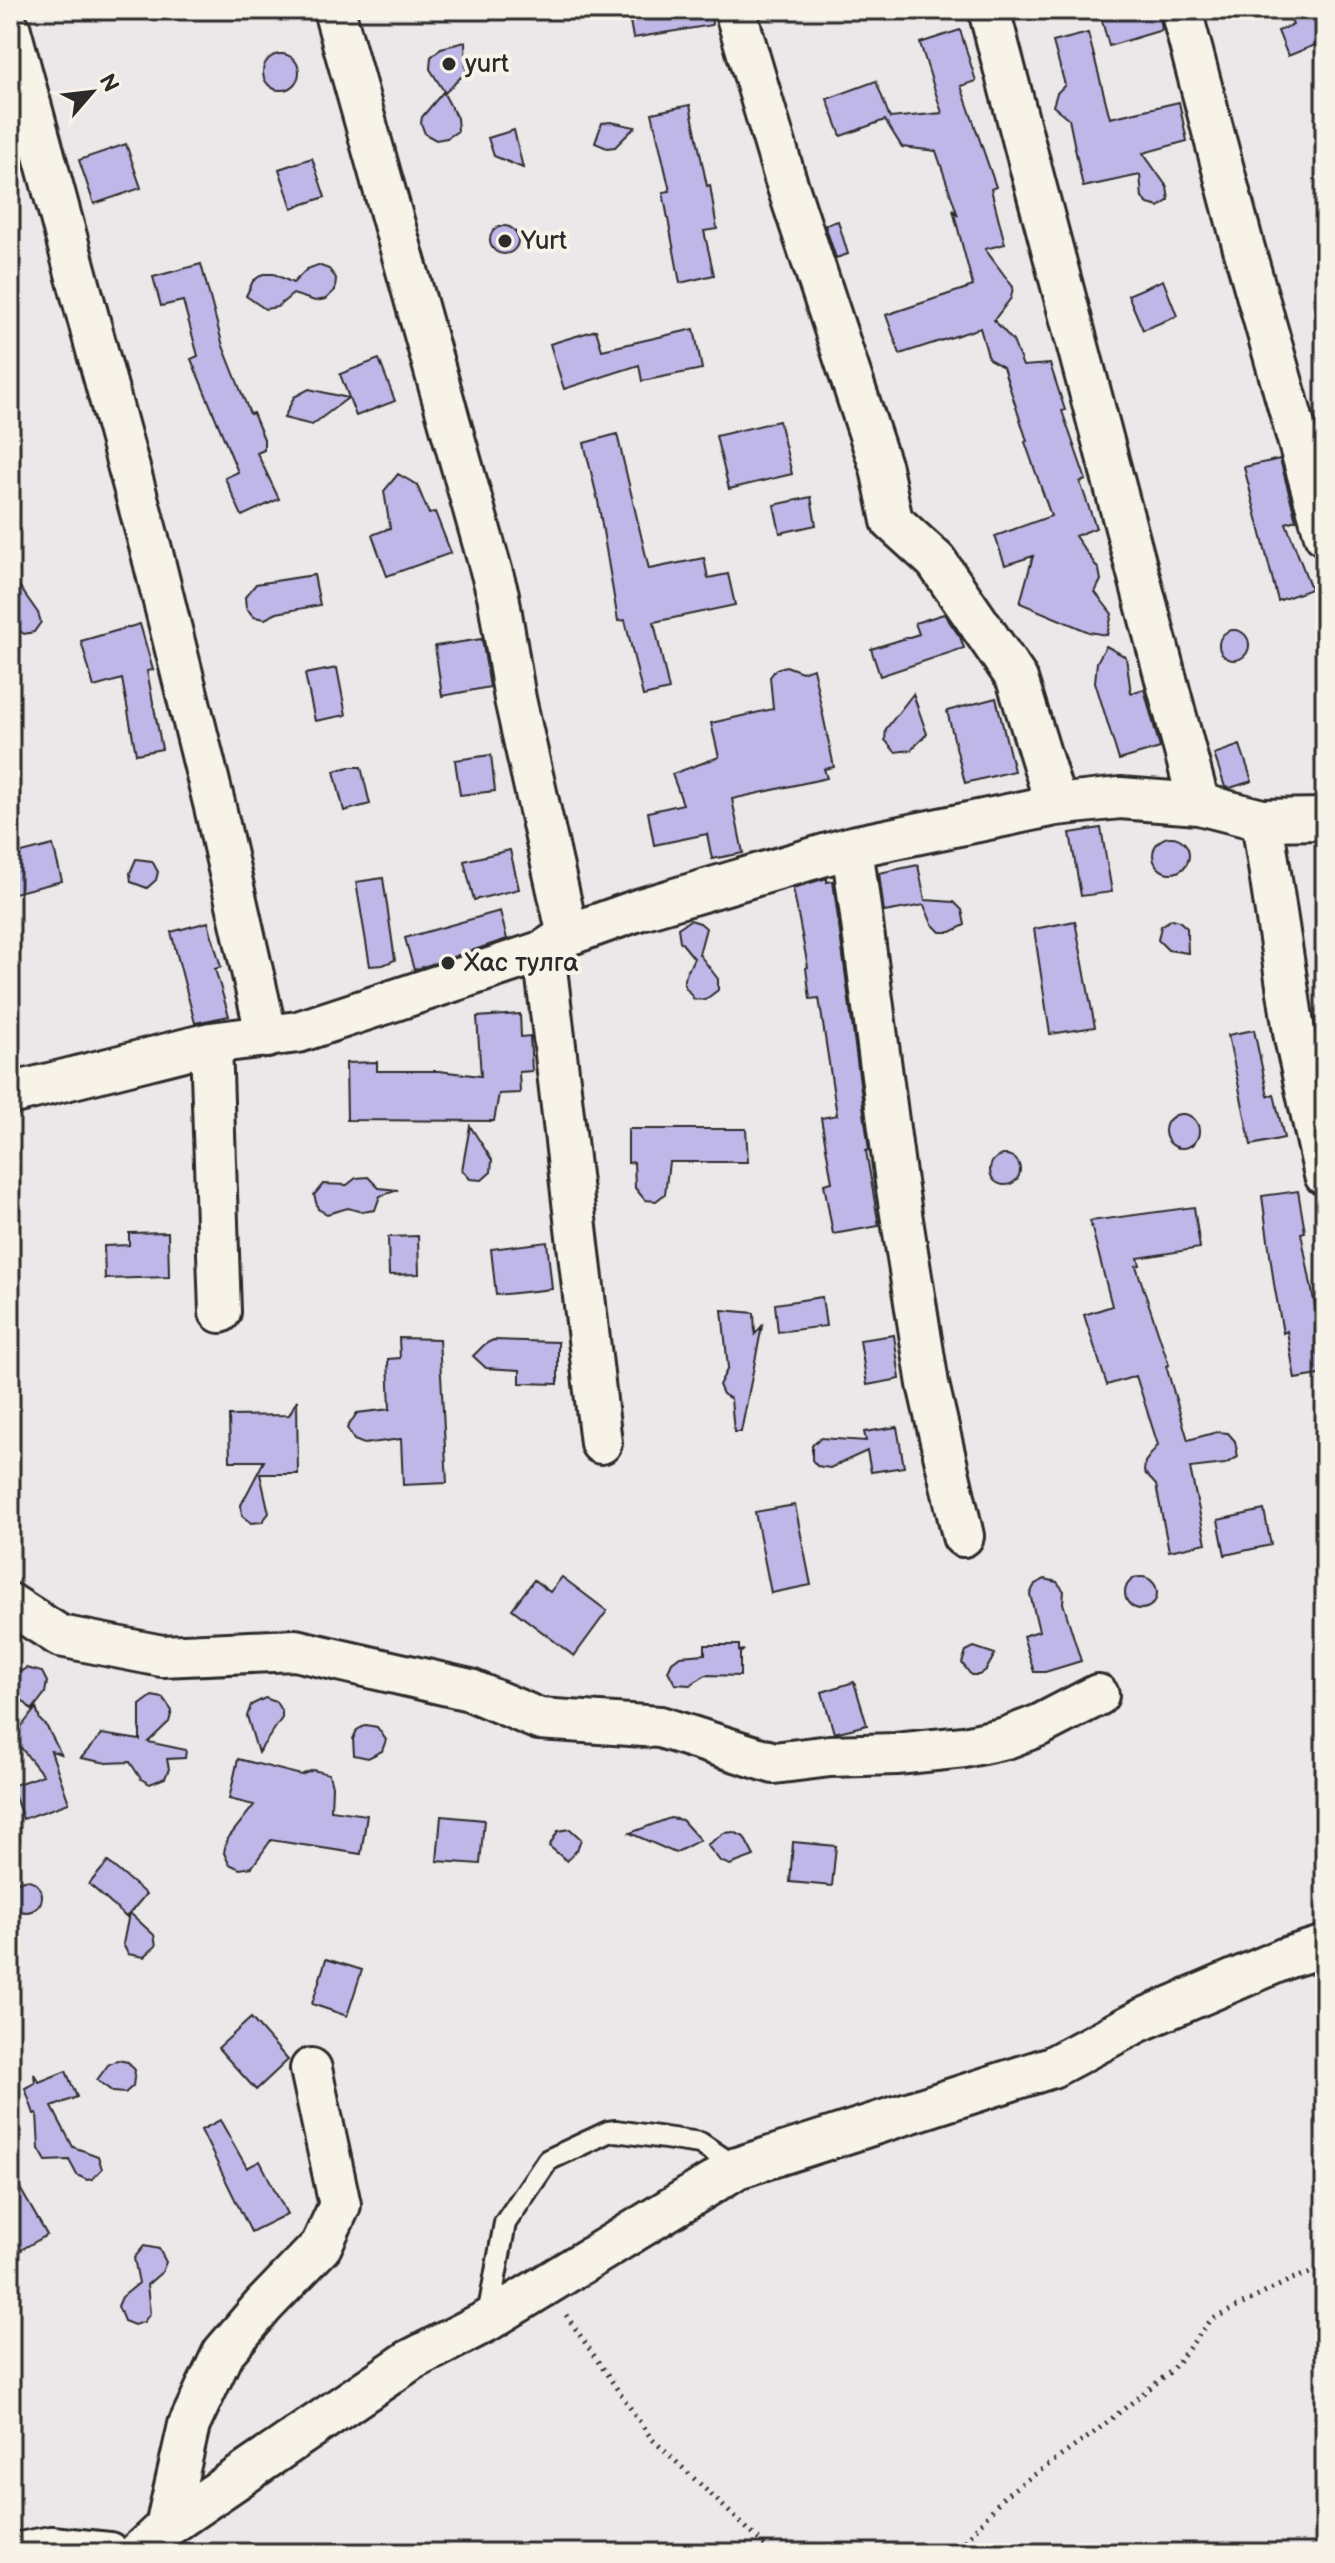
<svg xmlns="http://www.w3.org/2000/svg" width="1335" height="2563" viewBox="0 0 1335 2563" font-family="'Balsamiq Sans',sans-serif">
<style>
.building{fill:#beb7e8;stroke:#2b2b2b;stroke-width:2}
.lines{fill:none;stroke-linecap:round;stroke-linejoin:round}
.service-casing{stroke:#2b2b2b;stroke-width:26}
.minor-casing{stroke:#2b2b2b;stroke-width:46}
.path{stroke:#2b2b2b;stroke-width:5;stroke-dasharray:2 6;stroke-linecap:butt}
.service{stroke:#f7f3e8;stroke-width:20}
.minor{stroke:#f7f3e8;stroke-width:40}
.poi-dot{fill:#2b2b2b;stroke:#f7f3e8;stroke-width:3}
.labels{text-anchor:middle;dominant-baseline:central;stroke-width:8;stroke-linejoin:round;paint-order:stroke}
.poi-label{font-size:26px;fill:#2b2b2b;stroke:#f7f3e8;text-anchor:start}
</style>
<rect width="100%" height="100%" fill="#ece7e8"/>
<filter id="ink" filterUnits="userSpaceOnUse"><feTurbulence type="fractalNoise" baseFrequency=".0125" numOctaves="2"/><feDisplacementMap in="SourceGraphic" scale="16" xChannelSelector="R" yChannelSelector="G"/><feConvolveMatrix kernelMatrix="1 2 1 2 8 2 1 2 1" color-interpolation-filters="sRGB"/></filter>
<g filter="url(#ink)">
<path class="building" d="M628,10H711L712,25L633,38Z
M1099,10H1159L1162,30L1109,46Z
M1287,10H1325V41L1288,56L1278,31L1293,25Z
M960,30L976,81L961,86L996,187L991,189L1005,244L985,249L1013,287L1011,298L994,320L1013,341L1023,366L1050,364L1065,410L1062,411L1086,480L1080,482L1096,528L1075,536L1099,570L1101,580L1095,592L1112,614L1107,635L1089,632L1020,603L1033,556L1005,565L995,536L1051,516L1025,442L1027,441L1003,367L989,359L980,328L900,354L886,315L973,286L953,210L958,216L936,151L902,147L885,120L841,136L827,99L876,81L890,118L942,113L920,43Z
M1088,33L1110,118L1179,102L1187,141L1143,153L1167,187L1169,200L1159,207L1148,204L1142,198L1140,175L1083,187L1069,119L1053,106L1057,93L1065,85L1053,42Z
M465,42L466,72L445,93L430,69L431,57L441,48Z
M263 72a18 18 0 1 1 36 0a18 18 0 1 1-36 0Z
M443,92L457,118L458,131L447,138L436,140L425,134L421,123L422,117Z
M690,105L707,186L710,185L717,229L704,231L714,275L680,283L663,192L670,191L652,113Z
M611,122L635,127L615,147L607,148L595,143L602,123Z
M514,130L523,168L494,156L488,138Z
M126,144L141,188L94,204L79,160Z
M312,158L325,197L292,208L279,169Z
M838,221L848,254L836,258L825,225Z
M490 240a14 14 0 1 1 28 0a14 14 0 1 1-28 0Z
M201,264L223,346L250,414L253,413L264,439V450L257,453L279,499L242,516L225,478L238,472L191,359L198,356L183,301L161,306L153,277Z
M318,265L329,269L336,278L335,290L326,299L315,301L293,294L277,307L265,309L246,296L253,281L263,274H274L293,283L307,269Z
M1163,280L1177,316L1143,330L1128,295Z
M694,329L702,369L642,381L639,365L564,389L550,344L596,330L602,350Z
M379,359L395,401L356,416L340,374Z
M309,389L348,398L312,425L284,418L294,397Z
M779,421L792,474L729,489L716,436Z
M617,434L649,569L704,558L708,578L728,574L735,605L654,622L669,690L643,696L625,620L618,621L598,501L584,443Z
M1280,459L1296,520L1286,523L1311,589L1278,601L1244,467Z
M398,474L417,485L429,514L435,512L451,553L387,576L372,535L390,528L384,491Z
M811,497L816,525L780,533L774,505Z
M10,573L38,613L41,622L34,632L24,634L13,626Z
M314,575L320,605L277,613L265,619L254,617L246,608L245,597L256,584Z
M944,614L960,637L964,648L880,676L871,649L919,634L915,623Z
M140,624L153,670L147,671L162,749L136,754L122,679L94,687L81,641Z
M1219 645a15 15 0 1 1 30 0a15 15 0 1 1-30 0Z
M482,639L490,687L442,696L435,646Z
M1106,646L1126,657L1131,693L1144,689L1160,748L1119,760L1095,682L1097,662Z
M786,666L802,672L813,668L834,767L824,769L827,778L732,799L743,853L712,859L707,834L654,845L648,812L683,804L672,774L719,757L711,723L773,709L770,677L776,669Z
M337,668L346,715L315,721L305,674Z
M913,694L927,734L911,750L895,752L885,740L886,729Z
M996,698L1014,771L965,783L947,711Z
M1240,745L1252,781L1230,788L1225,787L1214,754Z
M491,755L495,791L460,795L455,760Z
M349,767H361L370,804L344,811L334,771Z
M1101,828L1112,892L1081,896L1070,833Z
M1153 855a18 18 0 1 1 36 0a18 18 0 1 1-36 0Z
M53,845L62,881L10,894V856Z
M510,850L519,889L474,900L464,861Z
M136,859L152,861L158,872L156,880L147,888L131,882L130,873Z
M918,865L925,900L954,902L962,910L965,925L951,932H940L932,924L924,905L884,912L879,873Z
M383,878L395,960L383,965L370,966L356,882Z
M827,878V882L833,881L869,1150L866,1151L879,1226L833,1234L824,1184L832,1182L821,1118L837,1115L819,998L810,999L806,968L808,967L793,888Z
M500,911L507,939L414,970L405,938Z
M1172,919L1179,921L1187,928L1188,953L1168,950L1158,940L1161,926Z
M690,920L700,923L706,928L699,954L718,979V990L705,1000L694,999L684,985V979L694,958L680,941L678,928Z
M1075,921L1095,1027L1050,1034L1034,929Z
M208,922L221,967L215,969L229,1016L195,1023L171,932Z
M520,1014L521,1037L530,1036L532,1071L519,1072L520,1093L499,1094L494,1121L347,1120L346,1063L377,1062V1071H439L481,1076L477,1017Z
M1254,1030L1268,1096L1274,1094L1284,1138L1251,1145L1228,1035Z
M1165 1131a17 17 0 1 1 34 0a17 17 0 1 1-34 0Z
M470,1126L492,1160L491,1172L482,1180L470,1179L462,1170Z
M628,1129H746L748,1162H669L665,1194L656,1201L645,1200L635,1188L634,1162L628,1163Z
M990 1170a15 15 0 1 1 30 0a15 15 0 1 1-30 0Z
M368,1177L379,1188L398,1190L380,1196L375,1210L362,1212L348,1208L327,1214L318,1209L314,1195L323,1184L347,1185L356,1178Z
M1298,1191L1305,1232L1301,1233L1321,1337L1325,1336V1374L1295,1379L1287,1331L1283,1333L1274,1284L1262,1196Z
M1194,1207L1200,1248L1138,1258L1140,1265L1136,1266L1169,1365L1166,1366L1188,1440L1217,1432L1228,1433L1235,1441L1238,1457L1225,1464L1190,1468L1206,1543L1169,1551L1156,1485L1144,1472L1145,1462L1158,1445L1136,1376L1107,1385L1084,1315L1112,1306L1090,1221Z
M168,1232L169,1277L105,1279L104,1246L129,1245V1233Z
M418,1236L419,1274L389,1275L388,1237Z
M547,1242L552,1289L496,1295L491,1249Z
M822,1297L826,1326L778,1332L775,1304Z
M722,1310L754,1313L755,1334L762,1326L741,1432H734L731,1399L723,1394L719,1385L728,1368Z
M894,1335L900,1379L867,1385L860,1340Z
M399,1338L439,1339L447,1483L403,1485L401,1439L364,1444L354,1440L347,1428L357,1413L390,1409L388,1359L400,1358Z
M493,1340L558,1342V1384L520,1383V1370L486,1368L473,1356L485,1344Z
M297,1400L298,1474H260L269,1513L262,1522L251,1523L242,1516L241,1505L264,1461H230L229,1416L289,1415Z
M897,1427L904,1467L871,1472L867,1451L830,1468L817,1466L812,1460V1445L820,1438L866,1441L864,1432Z
M795,1505L811,1585L771,1593L755,1512Z
M1264,1510L1271,1545L1225,1555L1218,1520Z
M1125 1593a16 16 0 1 1 32 0a16 16 0 1 1-32 0Z
M562,1577L607,1611L574,1656L512,1609L534,1580L550,1592Z
M1045,1579L1057,1582L1064,1591L1063,1603L1081,1661L1045,1672H1034L1023,1636L1039,1631L1030,1594L1035,1584Z
M705,1645H739V1651L744,1650L740,1653V1676L706,1675L690,1685L675,1684L668,1671L672,1662L680,1656L705,1654Z
M974,1647L995,1654L986,1670L979,1675H971L962,1663L966,1651Z
M26,1668L42,1672L47,1682L45,1693L32,1710L17,1695L13,1685L17,1674Z
M854,1682L867,1725L834,1733L822,1692Z
M152,1696L163,1698L172,1711L169,1722L148,1742L186,1750L185,1758L167,1759L169,1769L165,1778L150,1784L141,1779L130,1762L107,1763L81,1758L102,1734L140,1740V1705Z
M265,1698L276,1702L282,1712V1718L258,1753L247,1716L251,1705Z
M36,1708L40,1720L47,1727L61,1754L51,1751L69,1803L23,1819L11,1786L43,1775L18,1744L10,1741Z
M366,1725L377,1727L386,1740L382,1751L368,1758L354,1755L353,1739L357,1730Z
M238,1759L301,1775L313,1770L329,1774L332,1786L331,1810L367,1815L361,1854L271,1840L252,1867L240,1869L229,1864L224,1853L226,1841L254,1805L229,1799Z
M441,1816L484,1820L480,1864L437,1861Z
M670,1818L682,1820L700,1840L675,1853L630,1833Z
M570,1829L581,1839L577,1850L567,1861L549,1846L558,1831Z
M734,1832L744,1837L754,1856L730,1865L720,1861L707,1845L724,1833Z
M793,1842L836,1846L832,1886L790,1882Z
M108,1862L146,1894L130,1913L154,1935L156,1946L144,1957L128,1954L123,1944L129,1914L126,1917L89,1884Z
M10 1896a16 16 0 1 1 32 0a16 16 0 1 1-32 0Z
M326,1959L362,1970L347,2016L312,2004Z
M251,2018L288,2060L256,2090L218,2048Z
M117,2060L128,2062L135,2070L133,2086L125,2093L113,2092L97,2080L108,2065Z
M66,2071L77,2097L52,2107L73,2147L98,2156L102,2169L92,2179L87,2180L77,2175L69,2160L46,2161L39,2149L37,2113L34,2114L25,2088L35,2083L34,2074L39,2082Z
M220,2120L247,2168L260,2161L287,2214L251,2232L201,2130Z
M10,2171L47,2235L10,2256Z
M144,2246L159,2249L166,2262L162,2272L147,2285L150,2313L144,2322L134,2325L124,2321L118,2306L122,2297L139,2283L134,2258Z"/>
<g class="lines">
<defs>
<path id="service" d="M487,2321L505,2223L548,2160L608,2132L616,2131L700,2143L737,2168"/>
<path id="minor" d="M334,10L498,595L515,699L568,935
M735,10L785,178L881,468L892,521L936,561L1017,679L1056,805
M989,10L1199,804
M1181,10L1243,245L1325,535
M10,30L152,553L215,807L267,1037
M1262,820L1295,1038L1325,1175
M852,847L896,1182L928,1384L963,1536
M544,951L601,1443
M211,1043L220,1312
M10,1094L211,1043L298,1032L544,951L568,935L641,909L852,847L1056,805L1120,798L1199,804L1262,820L1325,819
M10,1604L60,1636L162,1656L295,1650L470,1690L539,1719L660,1727L774,1763L830,1756L896,1754L964,1747L1006,1738L1040,1725L1098,1695
M166,2527L189,2425L223,2353L264,2305L321,2246L340,2205L311,2069
M20,2553L51,2547L109,2553
M138,2553L166,2527L409,2361L487,2321L737,2168L1052,2067L1139,2021L1286,1958L1325,1946"/>
</defs>
<use href="#service" class="service-casing"/>
<use href="#minor" class="minor-casing"/>
<path class="path" d="M566,2315L651,2438L773,2553
M955,2553L1004,2496L1091,2435L1170,2372L1211,2320L1292,2279L1325,2268"/>
<use href="#service" class="service"/>
<use href="#minor" class="minor"/>
</g>
</g>
<g class="poi-dot">
<circle cx="449" cy="64" r="8"/>
<circle cx="505" cy="241" r="8"/>
<circle cx="448" cy="963" r="8"/>
</g>
<g class="labels">
<g class="poi-label">
<text x="465" y="64">yurt</text>
<text x="521" y="241">Yurt</text>
<text x="464" y="963">Хас тулга</text>
</g>
</g>
<rect width="1335" height="2563" fill="none" stroke="#f7f3e8" stroke-width="40"/>
<rect x="20" y="20" width="1295" height="2523" fill="none" stroke="#2b2b2b" stroke-width="3" filter="url(#ink)"/>
<g transform="translate(92 92) rotate(62)" stroke="#f7f3e8" stroke-width="6" paint-order="stroke">
<path d="M0-6L14 30L0 20L-14 30Z" fill="#2b2b2b"/>
<text y="-12" font-size="22" font-weight="bold" text-anchor="middle" fill="#2b2b2b">N</text>
</g>
</svg>
